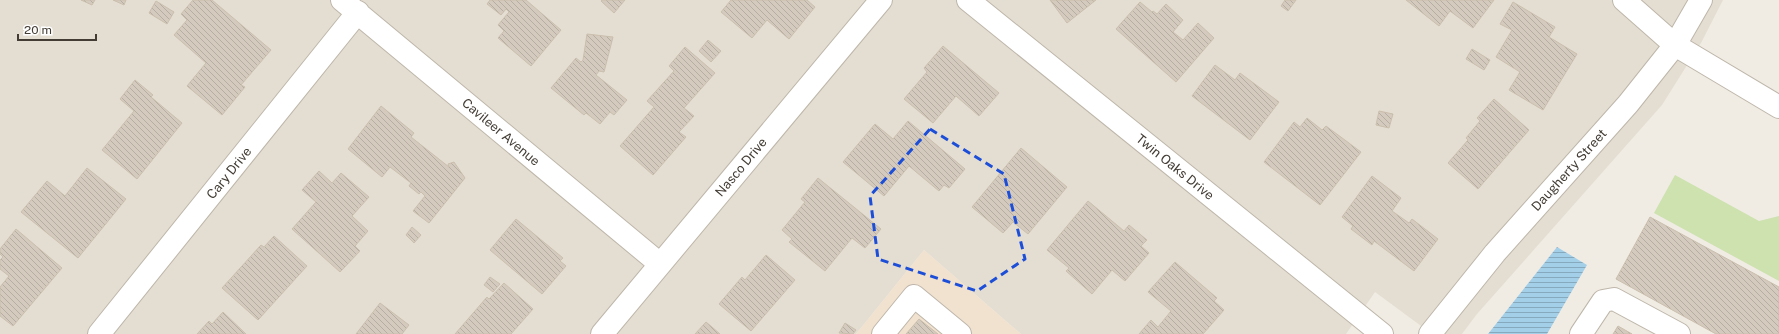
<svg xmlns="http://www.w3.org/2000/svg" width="1779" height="334" viewBox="0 0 1779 334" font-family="'Public Sans',sans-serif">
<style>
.residential{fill:#e4ded2}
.commercial{fill:#f1e2d0}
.green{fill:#cde2af}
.water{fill:url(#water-rules)}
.building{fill:url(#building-back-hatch);stroke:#cbbfae}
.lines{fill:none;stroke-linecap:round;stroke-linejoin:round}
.minor-casing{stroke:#beb6aa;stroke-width:24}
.minor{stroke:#fff;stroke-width:22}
.marked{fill:none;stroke:#1d4ed8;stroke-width:3;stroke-dasharray:8 5;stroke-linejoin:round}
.labels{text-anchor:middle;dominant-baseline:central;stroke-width:3;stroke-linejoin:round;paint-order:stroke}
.street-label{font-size:13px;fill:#423c34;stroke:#fff}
</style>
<defs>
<pattern id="water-rules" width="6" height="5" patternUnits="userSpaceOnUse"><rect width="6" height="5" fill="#a4cfe9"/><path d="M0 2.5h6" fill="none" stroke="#87a9be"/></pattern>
<pattern id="building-back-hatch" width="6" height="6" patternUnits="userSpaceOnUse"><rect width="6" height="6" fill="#d4cabd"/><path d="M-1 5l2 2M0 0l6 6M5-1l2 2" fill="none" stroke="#b7aea3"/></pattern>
</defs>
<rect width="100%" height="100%" fill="#f0ece4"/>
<path class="residential" d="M0,0H1723L1701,43L1662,105L1477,314L1462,334H1432L1375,292L1346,334H1021L924,250L856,334H0Z"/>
<path class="commercial" d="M924,250L1021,334H856Z"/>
<path class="green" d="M1675,175L1759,221L1779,216V281L1654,213Z"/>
<path class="water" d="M1557,247L1587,265L1547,334H1488Z"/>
<path class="building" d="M81,0H95L92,5Z
M113,0H126L124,5Z
M193,0H212L271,50L241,85L245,87L222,115L187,86L206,63L174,35L187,20L181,14Z
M490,0H526L561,30L531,66L498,38L504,31L498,25L509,12L506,9L501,15L487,4Z
M602,0H625L614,13L601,1Z
M731,0H807L815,7L789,39L767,20L752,38L721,12Z
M1050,0H1096L1067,23Z
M1285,0H1296L1288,11L1281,6Z
M1406,0H1494L1473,28L1450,11L1439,26Z
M156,1L174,12L167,24L149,13Z
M1140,2L1152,12L1153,11L1157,14L1166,4L1183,20L1173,32L1183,40L1198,23L1214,38L1176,82L1116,29Z
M1513,2L1555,27L1549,37L1577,54L1543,110L1509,90L1520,72L1496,57L1512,30L1500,24Z
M587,34L613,37L604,72L599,71L596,75L627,100L614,115L610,112L600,124L586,113L584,115L551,88L576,58L581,62L583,60Z
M708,40L721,51L711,62L699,51Z
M943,46L999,93L979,116L956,96L933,123L904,99L927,72L924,68Z
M685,47L715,73L684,108L694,116L679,132L686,137L653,175L620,146L654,107L647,101L674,71L669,66Z
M1472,49L1490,60L1484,70L1466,59Z
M1215,65L1235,80L1240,73L1279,102L1250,140L1192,96Z
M135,80L153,95L151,97L182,123L137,179L102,150L134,111L120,99Z
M1494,99L1529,130L1478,189L1448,163L1468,140L1466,138L1480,121L1477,118Z
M381,106L414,133L411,137L449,167L448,164L454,162L465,178L429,223L413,211L425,196L421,192L419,194L409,186L411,183L390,167L382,177L348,149Z
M1379,111L1393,114L1389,128L1376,125Z
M1307,118L1322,130L1326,126L1361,152L1320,205L1264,162L1294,122L1300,127Z
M908,121L965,169L949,188L944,185L939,191L909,166L884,196L843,162L875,124L893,139Z
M1021,148L1067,187L1028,234L1013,222L1003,233L972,207Z
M87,168L126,199L78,258L21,212L47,181L65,196Z
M319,171L332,183L341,173L369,197L352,216L368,231L355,246L360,251L340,272L292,229L316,202L302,190Z
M1372,176L1401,198L1392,211L1409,223L1412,219L1438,239L1414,271L1374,241L1372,245L1351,229L1353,226L1342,217Z
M818,178L881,229L865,248L852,238L825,271L789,242L792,239L782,230L805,202L801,199Z
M1088,201L1124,231L1129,225L1147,240L1141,246L1149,253L1125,281L1112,270L1092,294L1066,271L1069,268L1047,250Z
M1650,217L1779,287V334H1716L1616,279Z
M516,219L563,258L560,261L566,266L542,294L490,250Z
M412,227L421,235L414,243L406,235Z
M16,229L62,268L13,326L0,316V287L9,276L0,269V260L3,257L0,254V249Z
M274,236L307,266L258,320L222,288L261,245L264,247Z
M766,255L795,280L751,331L719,304L742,277L745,280Z
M1175,262L1217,298L1214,301L1224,310L1203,334H1139L1151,320L1158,327L1171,311L1148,292Z
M490,277L500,284L493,292L484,285Z
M504,283L533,309L511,334H455L487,297L489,299Z
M380,303L409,325L402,334H356Z
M223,312L246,334H197L209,321L212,324Z
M919,319L938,334H906Z
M706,322L712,327L720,334H695Z
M845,323L856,330L853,334L839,333Z
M1618,326L1632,334H1613Z"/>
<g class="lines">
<defs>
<path id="minor" d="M342,0L660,264
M968,0L1382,334
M1624,0L1675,45L1779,107
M99,334L358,12
M602,334L881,0
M883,334L914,296L960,334
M1430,334L1495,253L1628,104L1675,45L1701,0
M1581,334L1603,301L1614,299L1679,334"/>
</defs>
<use href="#minor" class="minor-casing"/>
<use href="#minor" class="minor"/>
</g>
<path class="marked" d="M930,129L1004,174L1025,259L977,291L878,259L870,196Z"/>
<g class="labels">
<g class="street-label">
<text transform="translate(501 132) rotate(40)">Cavileer Avenue</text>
<text transform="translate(741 167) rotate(-50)">Nasco Drive</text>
<text transform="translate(1175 167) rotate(39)">Twin Oaks Drive</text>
<text transform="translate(1569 170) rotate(-48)">Daugherty Street</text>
<text transform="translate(229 173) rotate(-51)">Cary Drive</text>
</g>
</g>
<path d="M18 34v6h78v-6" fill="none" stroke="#423c34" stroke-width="2"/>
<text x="24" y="34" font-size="12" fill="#423c34" stroke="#ffffff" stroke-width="3" paint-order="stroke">20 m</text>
</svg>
